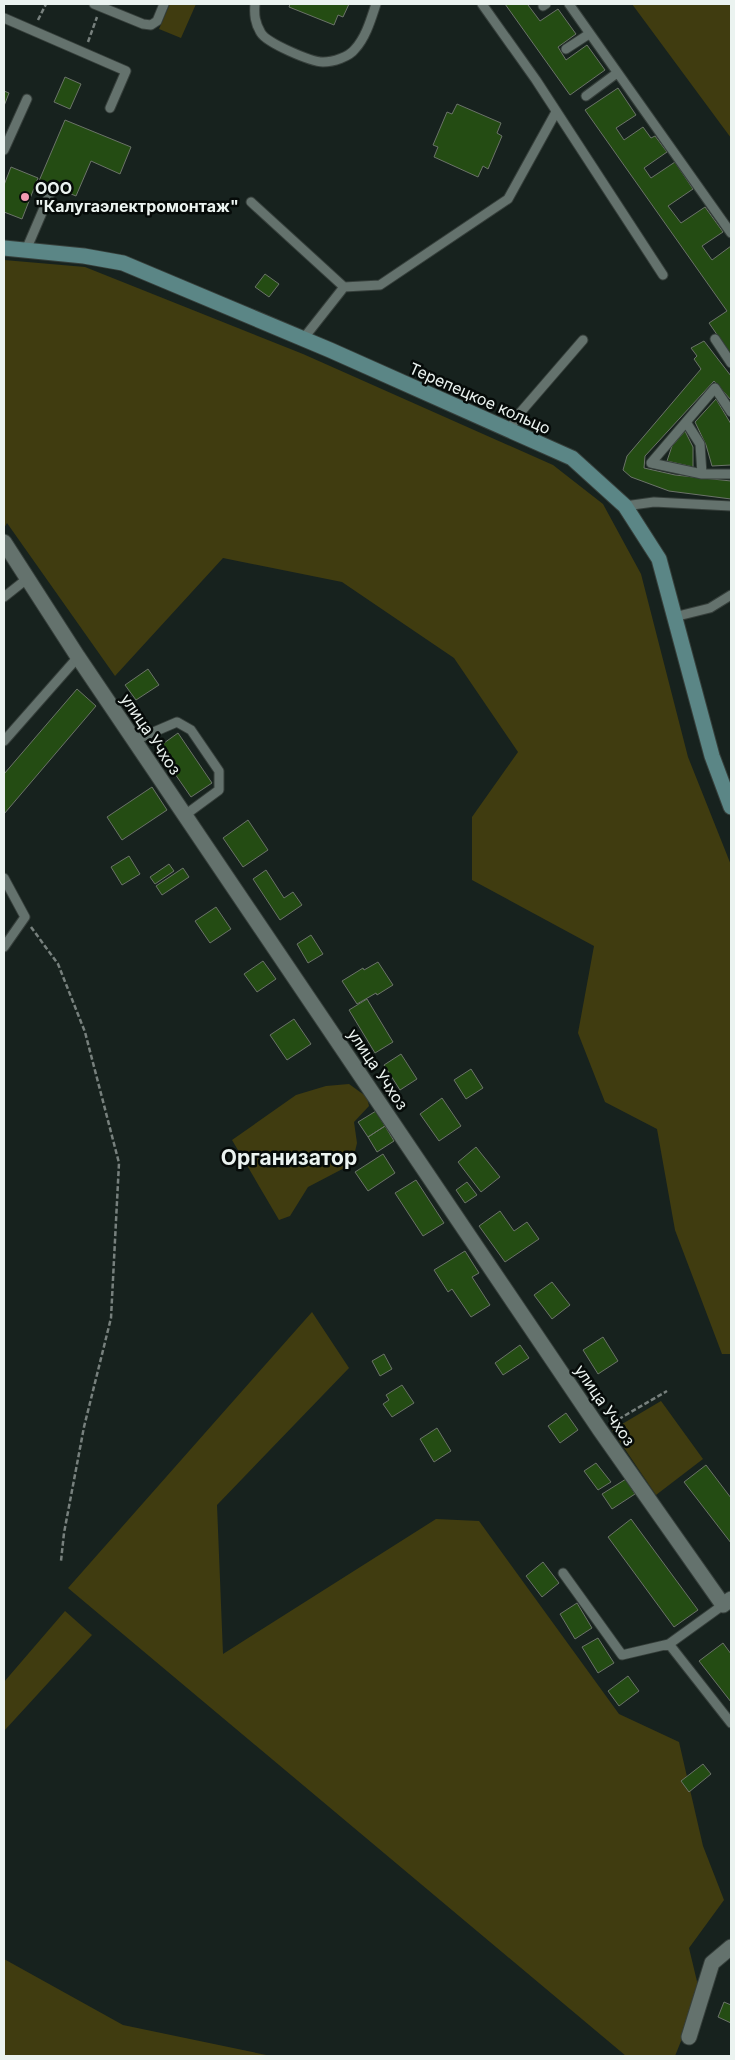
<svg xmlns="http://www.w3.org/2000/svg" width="735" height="2060" viewBox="0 0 735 2060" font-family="Inter,sans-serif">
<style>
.green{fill:#403c10}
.building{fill:#244c13;stroke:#6b7369}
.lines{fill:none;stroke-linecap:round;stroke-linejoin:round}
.lane-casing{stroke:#363f3b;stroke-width:11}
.street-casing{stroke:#363f3b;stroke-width:17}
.secondary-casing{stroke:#363f3b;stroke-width:17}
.path{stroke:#77807d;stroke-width:2.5;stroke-dasharray:5 2.5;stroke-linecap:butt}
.lane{stroke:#64726d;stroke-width:9}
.street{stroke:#64726d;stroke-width:15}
.secondary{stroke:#5b8686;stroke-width:15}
.poi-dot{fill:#f19ab1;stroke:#060b09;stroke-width:2}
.labels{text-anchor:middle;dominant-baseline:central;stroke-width:5;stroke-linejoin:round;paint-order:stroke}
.poi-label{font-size:16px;font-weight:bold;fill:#ebf3f0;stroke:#060b09;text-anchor:start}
.street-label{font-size:16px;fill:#ebf3f0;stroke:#060b09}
.district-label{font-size:21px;font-weight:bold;fill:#ebf3f0;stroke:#060b09}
</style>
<rect width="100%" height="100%" fill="#17221e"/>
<path class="green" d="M170,4H196L181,38L159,29Z
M632,4H731V138Z
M4,260L85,267L303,354L553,465L603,504L641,574L688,757L731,865V1354H722L675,1230L657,1129L605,1102L578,1033L594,946L472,880V817L518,752L454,658L342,582L223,558L115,676L7,523L4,528Z
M349,1084L367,1097L369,1106L354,1122L357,1143L352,1164L308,1187L290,1216L279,1220L232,1140L296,1095L326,1086Z
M312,1312L349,1368L217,1505L223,1654L436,1519L479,1521L619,1714L679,1742L703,1846L724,1900L689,1948L700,1994L675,2056H626L68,1588Z
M661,1401L703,1459L656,1495L612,1430Z
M65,1611L92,1635L4,1731V1682Z
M4,1959L123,2025L271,2056H4Z"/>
<path class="building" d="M290,4H349L343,17L338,15L334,25L289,7Z
M505,4H530L528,5L540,21L558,9L576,34L558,47L566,60L587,45L605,70L570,95Z
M65,77L81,84L70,109L54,102Z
M618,88L636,115L616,128L624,140L643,127L651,138L655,136L667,152L644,168L651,178L675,162L693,189L668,206L681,223L705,207L723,232L702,246L712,260L731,246V355L709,323L727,311L585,110Z
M4,91L9,93L4,106Z
M457,104L501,123L497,133L502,136L488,169L483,166L478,177L434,157L438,147L433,145L447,112L452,114Z
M65,120L131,147L120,174L91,161L76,196L39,181Z
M11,167L38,178L22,219L4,212V185Z
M265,274L279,284L269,297L255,287Z
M704,341L731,376V400L714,381L645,456L644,468L675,475L731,481V499L669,491L631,477L623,470L627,456L701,369L694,359L697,356L691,348Z
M716,399L731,424V465L712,466L706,445L695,422Z
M685,431L693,447V467L667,461L672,446Z
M148,669L159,685L136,700L125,685Z
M77,689L96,706L4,814V774Z
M178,733L212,783L191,797L157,748Z
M152,787L167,810L122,840L107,817Z
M248,820L268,850L243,867L223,838Z
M129,856L140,874L122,885L111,867Z
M169,864L174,871L155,884L150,877Z
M183,868L189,877L162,895L156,886Z
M266,870L284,898L293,892L302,905L280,920L253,879Z
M216,907L231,929L210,943L195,921Z
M311,935L323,954L308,963L297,944Z
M263,961L276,979L257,992L244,974Z
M378,962L393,985L377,995L376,993L357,1004L342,981L363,968L364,970Z
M367,999L393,1042L375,1053L349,1010Z
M294,1019L311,1044L287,1060L270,1035Z
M401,1054L417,1079L400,1090L384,1065Z
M471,1069L483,1088L466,1099L454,1080Z
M442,1098L461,1126L439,1141L420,1114Z
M376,1111L385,1126L368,1137L358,1122Z
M385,1126L394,1141L377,1152L368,1137Z
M476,1147L500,1177L481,1192L458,1162Z
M383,1154L395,1173L368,1191L355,1172Z
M416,1180L444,1223L423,1236L395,1193Z
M467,1182L477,1195L465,1203L456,1190Z
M500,1211L514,1231L527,1222L539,1239L505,1262L479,1226Z
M465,1251L479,1273L472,1277L490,1305L471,1317L452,1289L448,1292L434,1270Z
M552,1282L570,1305L552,1319L534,1295Z
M603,1337L618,1361L598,1374L583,1350Z
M520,1345L529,1358L503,1375L495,1363Z
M384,1354L392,1369L380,1376L372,1361Z
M402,1385L414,1403L392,1417L383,1404L389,1400L386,1395Z
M566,1413L578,1430L560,1443L548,1426Z
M437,1428L451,1451L434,1462L420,1439Z
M596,1463L611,1482L598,1490L584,1471Z
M706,1465L731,1498V1543L684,1482Z
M626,1479L635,1494L612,1509L602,1494Z
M631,1519L698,1610L674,1627L608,1537Z
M543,1562L559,1583L542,1597L526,1576Z
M577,1603L592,1628L575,1639L560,1614Z
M598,1638L614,1663L598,1673L582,1647Z
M723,1643L731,1654V1702L699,1661Z
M628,1676L639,1691L619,1706L608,1691Z
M703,1764L711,1774L689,1792L681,1781Z
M724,2002L731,2005V2023L718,2017Z"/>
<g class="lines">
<defs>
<path id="lane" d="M94,4L143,24L151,25L157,21L164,4
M255,4C254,15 255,23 261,33C267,43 311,62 323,62C333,62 349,57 355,49C366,37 371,19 376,4
M482,4L536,80L663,275
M569,4L731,233
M543,6L546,4
M4,18L126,71L110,108
M566,49L589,34
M586,96L617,73
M4,150L27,99
M251,202L344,287L303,339
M26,250L50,194
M344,287L380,285L508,199L556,112
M715,339L731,363
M731,412L715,388L651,463L702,474H731
M686,422L700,444L702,474
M509,430L519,414L583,340
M625,506L654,502L731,506
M4,597L28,578
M674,617L710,608L731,595
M135,740L177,722L191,730L219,771V790L185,815
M4,741L78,657
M4,878L25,917L4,947
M563,1573L622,1655L669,1644L723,1605
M669,1644L731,1723"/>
<path id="street" d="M4,542L78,657L600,1430L723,1605L731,1599
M689,2037L712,1963L731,1947"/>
<path id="secondary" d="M4,248L84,256L123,263L330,350L572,458L625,506L659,559L712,756L731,807"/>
</defs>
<use href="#lane" class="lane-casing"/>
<use href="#street" class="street-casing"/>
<use href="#secondary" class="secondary-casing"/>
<path class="path" d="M38,20L46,4
M88,42L97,17
M31,927L58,964L85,1032L119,1163L111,1318L84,1427L64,1533L61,1561
M612,1423L667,1391"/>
<use href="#lane" class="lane"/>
<use href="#street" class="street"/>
<use href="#secondary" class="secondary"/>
</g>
<circle class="poi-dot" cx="25" cy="197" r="5"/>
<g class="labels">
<g class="poi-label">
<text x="35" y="188">ООО<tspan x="35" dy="18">"Калугаэлектромонтаж"</tspan></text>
</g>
<g class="street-label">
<text transform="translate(480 398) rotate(24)">Терепецкое кольцо</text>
<text transform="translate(151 734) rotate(56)">улица Учхоз</text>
<text transform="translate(378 1069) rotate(56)">улица Учхоз</text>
<text transform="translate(605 1405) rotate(56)">улица Учхоз</text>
</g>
<g class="district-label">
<text x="289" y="1157">Организатор</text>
</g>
</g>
<rect width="735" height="2060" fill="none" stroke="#ebf3f0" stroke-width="10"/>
</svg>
